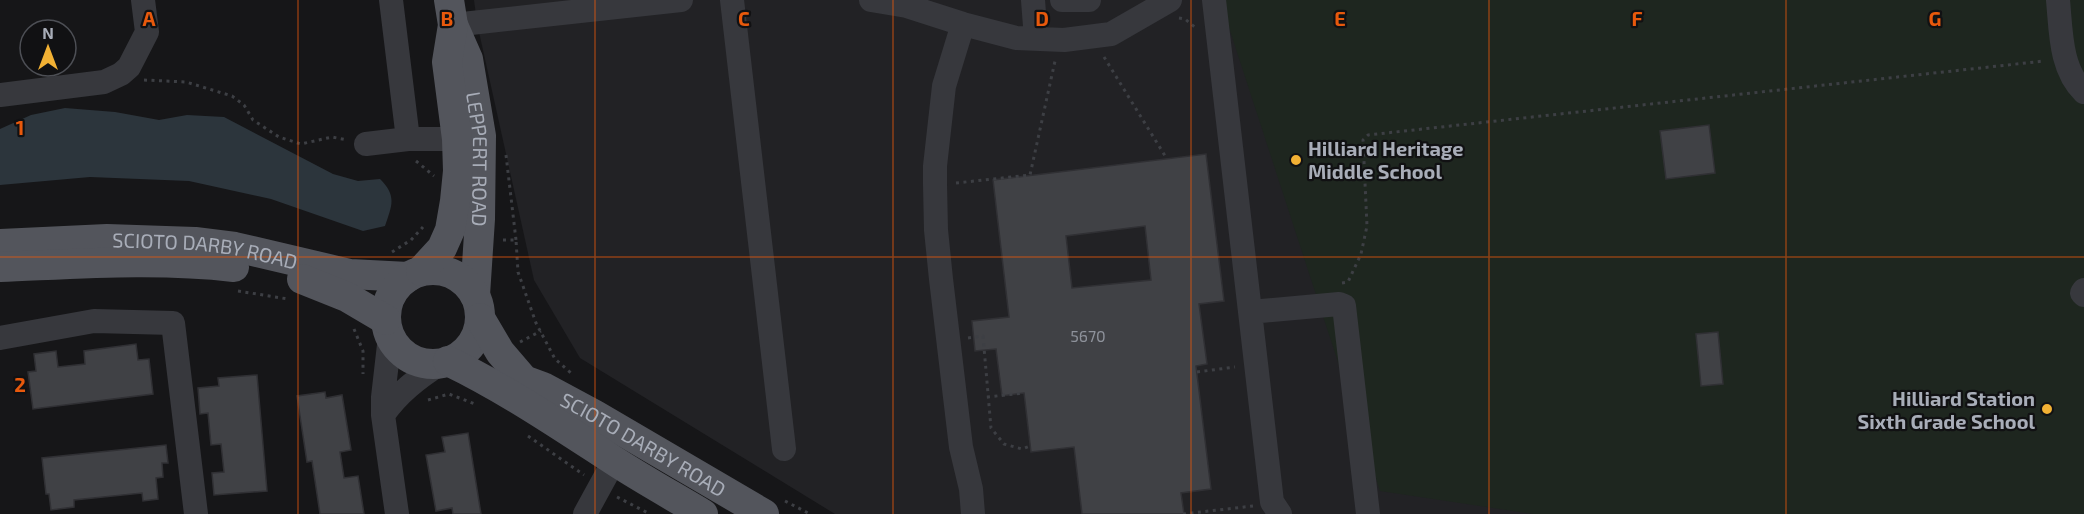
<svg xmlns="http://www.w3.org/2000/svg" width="2084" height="514" viewBox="0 0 2084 514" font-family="'Exo 2',sans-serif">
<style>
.built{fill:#222225}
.green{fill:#1e261f}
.water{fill:#2c353c}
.building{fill:#404145;stroke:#303034;stroke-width:1.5;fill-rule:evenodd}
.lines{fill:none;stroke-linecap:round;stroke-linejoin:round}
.path{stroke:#3d3f44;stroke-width:3;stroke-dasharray:3 4.5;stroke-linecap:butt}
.minor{stroke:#37383d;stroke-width:24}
.major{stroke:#53555c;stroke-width:30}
.grid{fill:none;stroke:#e8590c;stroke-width:1.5;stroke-opacity:0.55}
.poi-dot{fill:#f2b134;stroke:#111113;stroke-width:2}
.labels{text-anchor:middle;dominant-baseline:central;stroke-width:4.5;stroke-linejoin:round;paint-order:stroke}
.number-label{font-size:16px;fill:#8e929b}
.poi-label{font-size:20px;font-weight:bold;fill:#a8adb8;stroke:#111113;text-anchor:start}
.street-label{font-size:20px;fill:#a8adb8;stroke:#111113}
.grid-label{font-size:20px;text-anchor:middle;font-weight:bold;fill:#e8590c;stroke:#111113;stroke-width:4.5;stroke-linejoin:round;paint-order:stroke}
</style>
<rect width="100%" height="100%" fill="#161618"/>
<path class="built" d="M474,0H2084V514H835L580,358L534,280L477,23Z"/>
<path class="green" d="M1220,0H2084V514H1533L1380,491Z"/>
<path class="water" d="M65,108L115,112L159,120L187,115L224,117L333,174L358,181L380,179C397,196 392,205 385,226L363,231L271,199L189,181L90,177L0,185V129L31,115Z"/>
<path class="building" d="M1709,125L1715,173L1666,179L1660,131Z
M1206,154L1224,301L1199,304L1207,364L1196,366L1211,489L1181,493L1184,514H1082L1074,447L1031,452L1024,393L1002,396L996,349L975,351L972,321L1009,317L993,180ZM1145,226L1151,280L1072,288L1066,236Z
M1718,332L1723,384L1701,386L1696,334Z
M136,344L138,360L149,359L153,394L33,409L28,372L36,371L34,354L56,351L58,367L85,364L84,351Z
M257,375L267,491L214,495L212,473L224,472L221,444L211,445L208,413L200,414L198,388L219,386L218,378Z
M325,392L326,398L342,395L351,450L340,452L344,478L358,476L364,514H320L312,461L307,462L297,396Z
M468,433L481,514H453L452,508L436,511L426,455L445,452L442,437Z
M166,445L168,463H162L163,477L156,478L158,499L143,501L142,493L74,500V507L51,510L49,494H46L42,458Z"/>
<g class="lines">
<path class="path" d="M1179,18L1185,19L1196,28
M1104,57L1167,159
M144,80L186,82L232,96L244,105L253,120L279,137L301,144L332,137L347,140
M506,155L516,240
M416,161L434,176
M956,183L1030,175L1055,61
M503,240H516L518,272L536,323L555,359L571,373
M392,252L411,240L423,227
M1342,283L1348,282L1361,254L1367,226L1363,140L1368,135L2044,61
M238,291L288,299
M354,329L363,351V374
M968,338L983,336L991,428L1004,444L1022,449L1030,446
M520,342L541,331
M1197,372L1235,367
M987,397L1024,393
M428,400L449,394L475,404
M528,436L584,475
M617,497L650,514
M785,501L810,514
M1183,514L1253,506"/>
<path class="minor" d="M391,0L408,139
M732,0L784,449
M871,0L907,6L963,24L1016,38L1064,40L1111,34L1170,0
M1033,0L1036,39
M1062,0H1089
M1214,0L1272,502L1280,514
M2058,0C2061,31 2060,69 2084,92
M963,24L944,86L935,166V184L936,230L941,279L961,447L971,489L973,514
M453,25L681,0
M0,95L104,82L121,74L129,67L147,32L143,0
M366,144L408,139H457
M2084,290L2082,293L2084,295
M1250,312L1339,304L1344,306L1368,514
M390,336L383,397V415L397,514
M0,338L94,321L173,323L196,514
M383,415C398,393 418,378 441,363
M585,514L614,461"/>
<g class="major">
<path id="s1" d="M453,25L468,59L481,136L480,219L475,295"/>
<path id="s2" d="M0,244L107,239L195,242L235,247L350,274L408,277"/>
<path d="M0,267C78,264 156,258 234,267"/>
<circle cx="433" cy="317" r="47"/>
<path d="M421,271L442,248L450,230L455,201L458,171L457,139L447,62L453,25L449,0"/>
<path d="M302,279L347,297L386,320"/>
<path id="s3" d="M480,318L500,352L524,380L543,387L595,415L764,514"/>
<path d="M448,361C506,389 559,425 613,460C642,479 673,496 703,514"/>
</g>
</g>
<path class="grid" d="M298,0V514M595,0V514M893,0V514M1191,0V514M1489,0V514M1786,0V514M0,257H2084"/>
<g class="poi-dot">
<circle cx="1296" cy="160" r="6"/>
<circle cx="2047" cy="409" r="6"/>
</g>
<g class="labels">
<g class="number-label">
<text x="1088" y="335">5670</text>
</g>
<g class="poi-label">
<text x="1308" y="148">Hilliard Heritage<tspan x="1308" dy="23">Middle School</tspan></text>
<text x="2035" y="398" text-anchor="end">Hilliard Station<tspan x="2035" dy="23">Sixth Grade School</tspan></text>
</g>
<g class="street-label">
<text stroke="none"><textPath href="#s1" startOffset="138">LEPPERT ROAD</textPath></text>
<text stroke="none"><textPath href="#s2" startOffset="206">SCIOTO DARBY ROAD</textPath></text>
<text stroke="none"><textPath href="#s3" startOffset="212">SCIOTO DARBY ROAD</textPath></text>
</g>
</g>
<g class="grid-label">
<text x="149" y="26">A</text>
<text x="447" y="26">B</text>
<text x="744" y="26">C</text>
<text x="1042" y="26">D</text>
<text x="1340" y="26">E</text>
<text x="1637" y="26">F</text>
<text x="1935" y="26">G</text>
<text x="20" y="135">1</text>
<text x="20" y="392">2</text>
</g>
<g transform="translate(48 48)"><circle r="28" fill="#111113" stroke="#4d4f55" stroke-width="1.5"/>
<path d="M0-4.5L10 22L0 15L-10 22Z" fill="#f2b134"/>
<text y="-9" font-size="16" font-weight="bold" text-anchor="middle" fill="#a8adb8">N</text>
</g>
</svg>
